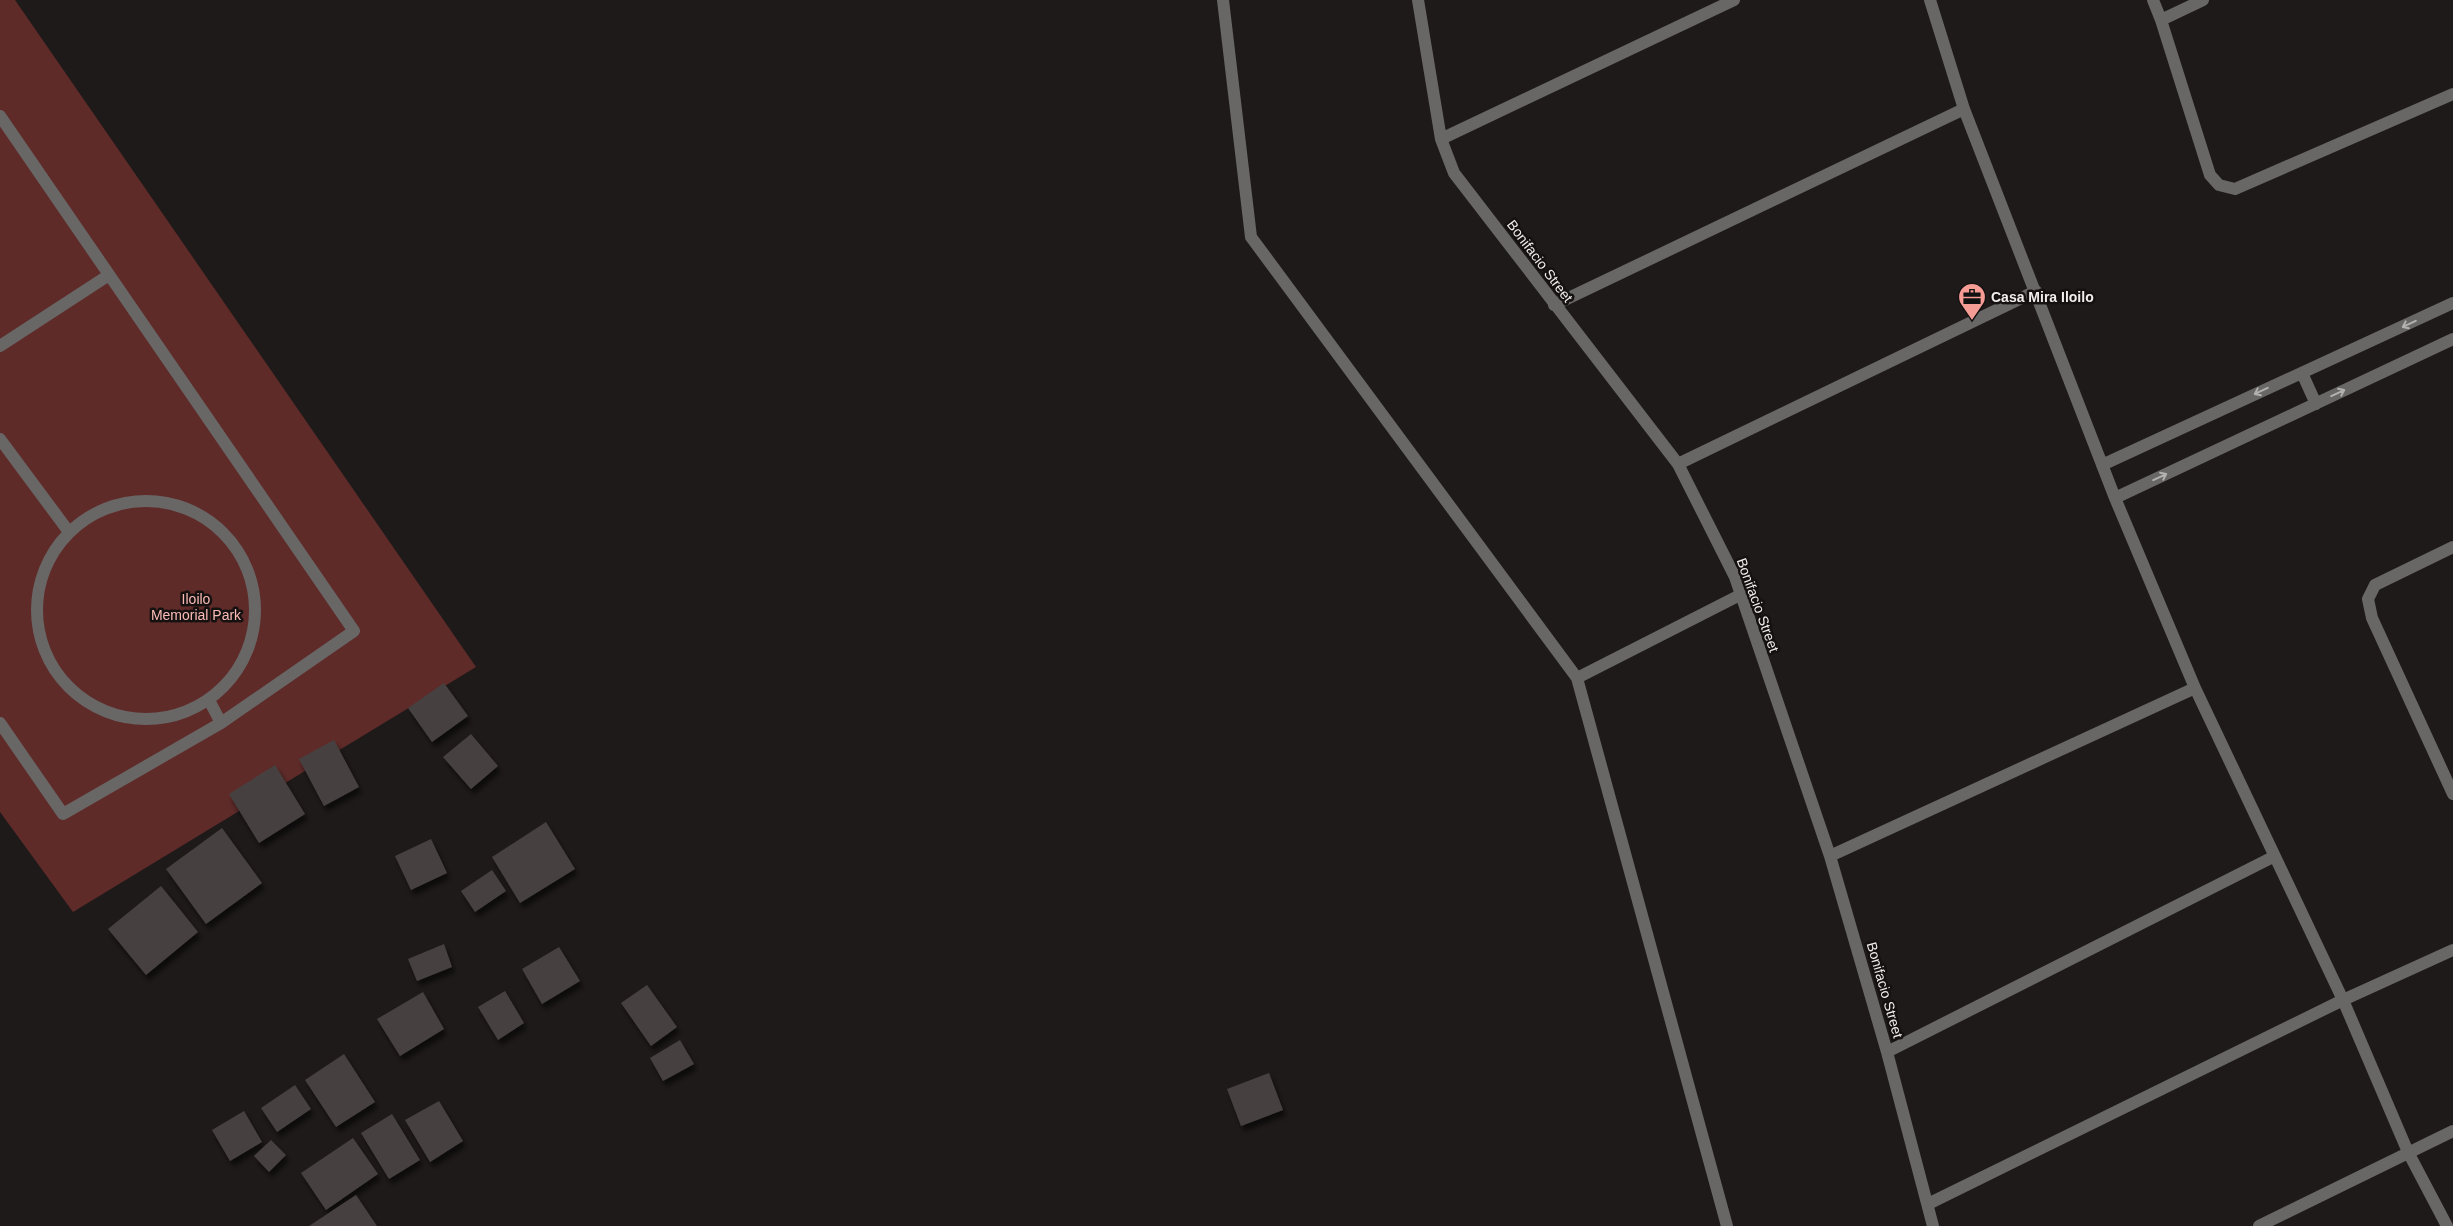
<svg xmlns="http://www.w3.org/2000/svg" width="2453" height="1226" viewBox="0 0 2453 1226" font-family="Helvetica,sans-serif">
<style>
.green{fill:#5e2b29}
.building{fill:#464140;filter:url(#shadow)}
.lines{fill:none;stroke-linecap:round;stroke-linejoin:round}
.service{stroke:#696666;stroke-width:12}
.minor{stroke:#696666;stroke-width:12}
.oneway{stroke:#b4b0b0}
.labels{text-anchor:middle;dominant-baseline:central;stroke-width:5;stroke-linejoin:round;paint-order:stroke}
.street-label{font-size:14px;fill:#f1eded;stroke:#151111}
.poi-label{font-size:14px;font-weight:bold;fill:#f1eded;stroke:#151111;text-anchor:start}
.park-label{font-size:14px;fill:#fbbbb5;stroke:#151111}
</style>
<defs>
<filter id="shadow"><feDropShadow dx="3" dy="5.5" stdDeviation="2.5" flood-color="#0009"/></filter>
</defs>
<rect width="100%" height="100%" fill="#1f1a1a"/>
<path class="green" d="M0,0H15L476,667L73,912L0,812Z"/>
<path class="building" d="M444,683L468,716L432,742L408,708Z
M471,734L498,766L471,789L443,757Z
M334,740L359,787L324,806L299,759Z
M275,765L305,814L259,843L229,794Z
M546,822L575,869L520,903L492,857Z
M222,828L262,883L206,924L166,869Z
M431,839L447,873L411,890L395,856Z
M492,870L506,891L475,912L461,891Z
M161,886L198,932L146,975L108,929Z
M444,944L452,967L417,981L408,959Z
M559,947L580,981L542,1004L522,969Z
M647,985L677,1027L651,1046L621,1003Z
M505,991L524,1023L498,1040L478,1007Z
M423,992L444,1029L400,1056L377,1019Z
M680,1040L694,1064L663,1081L650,1058Z
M344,1054L375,1102L336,1127L305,1080Z
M1269,1073L1283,1110L1241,1126L1227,1089Z
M295,1085L311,1109L277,1132L261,1108Z
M439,1101L463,1141L430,1162L405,1120Z
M244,1111L262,1142L230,1161L212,1130Z
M392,1114L420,1160L389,1179L361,1133Z
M353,1138L378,1174L326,1210L301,1173Z
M271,1140L286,1155L269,1172L254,1156Z
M356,1195L377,1226H309Z"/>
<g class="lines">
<path class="service" d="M0,116L354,631L221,723L63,814L0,723
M0,346L109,275
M0,439L69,532
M37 610a109 109 0 1 1 218 0a109 109 0 1 1-218 0Z
M209,700L221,723"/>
<path class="minor" d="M1223,0L1251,237L1577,678L1727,1226
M1418,0L1441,139L1454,173L1678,464L1735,577L1830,856L1887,1052L1933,1226
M1930,0L1964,109L2115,498L2195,688L2343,1000L2408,1152L2447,1226
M2153,0L2161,20
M2203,0L2161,20L2210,175L2219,185L2235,189L2453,94
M1441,139L1734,0
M1554,305L1964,109
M2302,373L2316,404
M1678,464L2036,291
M2102,465L2453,303
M2115,498L2453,339
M2453,547L2375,585L2368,599L2372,618L2453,794
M1577,678L1740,595
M1830,856L2195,688
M1887,1052L2273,857
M1928,1204L2343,1000L2453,950
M2259,1226L2453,1131"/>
</g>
<defs><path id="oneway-shaft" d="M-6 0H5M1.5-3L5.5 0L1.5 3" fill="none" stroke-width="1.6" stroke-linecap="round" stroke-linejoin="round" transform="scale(1.25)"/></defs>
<g class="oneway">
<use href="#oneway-shaft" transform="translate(2409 324) rotate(155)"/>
<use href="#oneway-shaft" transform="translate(2261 391) rotate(155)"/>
<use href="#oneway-shaft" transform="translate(2338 393) rotate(-25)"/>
<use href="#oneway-shaft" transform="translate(2160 477) rotate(-25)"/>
</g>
<defs>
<symbol id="office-pin" viewBox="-11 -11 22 30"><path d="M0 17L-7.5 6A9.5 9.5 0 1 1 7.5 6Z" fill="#f59c95" stroke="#151111"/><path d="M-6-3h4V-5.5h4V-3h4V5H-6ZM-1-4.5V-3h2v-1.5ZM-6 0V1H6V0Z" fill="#111"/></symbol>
</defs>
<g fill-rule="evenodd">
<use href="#office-pin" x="1956" y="281" width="32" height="43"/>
</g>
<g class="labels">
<g class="street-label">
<text transform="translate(1540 261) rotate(53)">Bonifacio Street</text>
<text transform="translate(1758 605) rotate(70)">Bonifacio Street</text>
<text transform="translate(1885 990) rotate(74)">Bonifacio Street</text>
</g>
<g class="poi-label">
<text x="1991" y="297">Casa Mira Iloilo</text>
</g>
<g class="park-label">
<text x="196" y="599">Iloilo<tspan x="196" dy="16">Memorial Park</tspan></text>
</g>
</g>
</svg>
